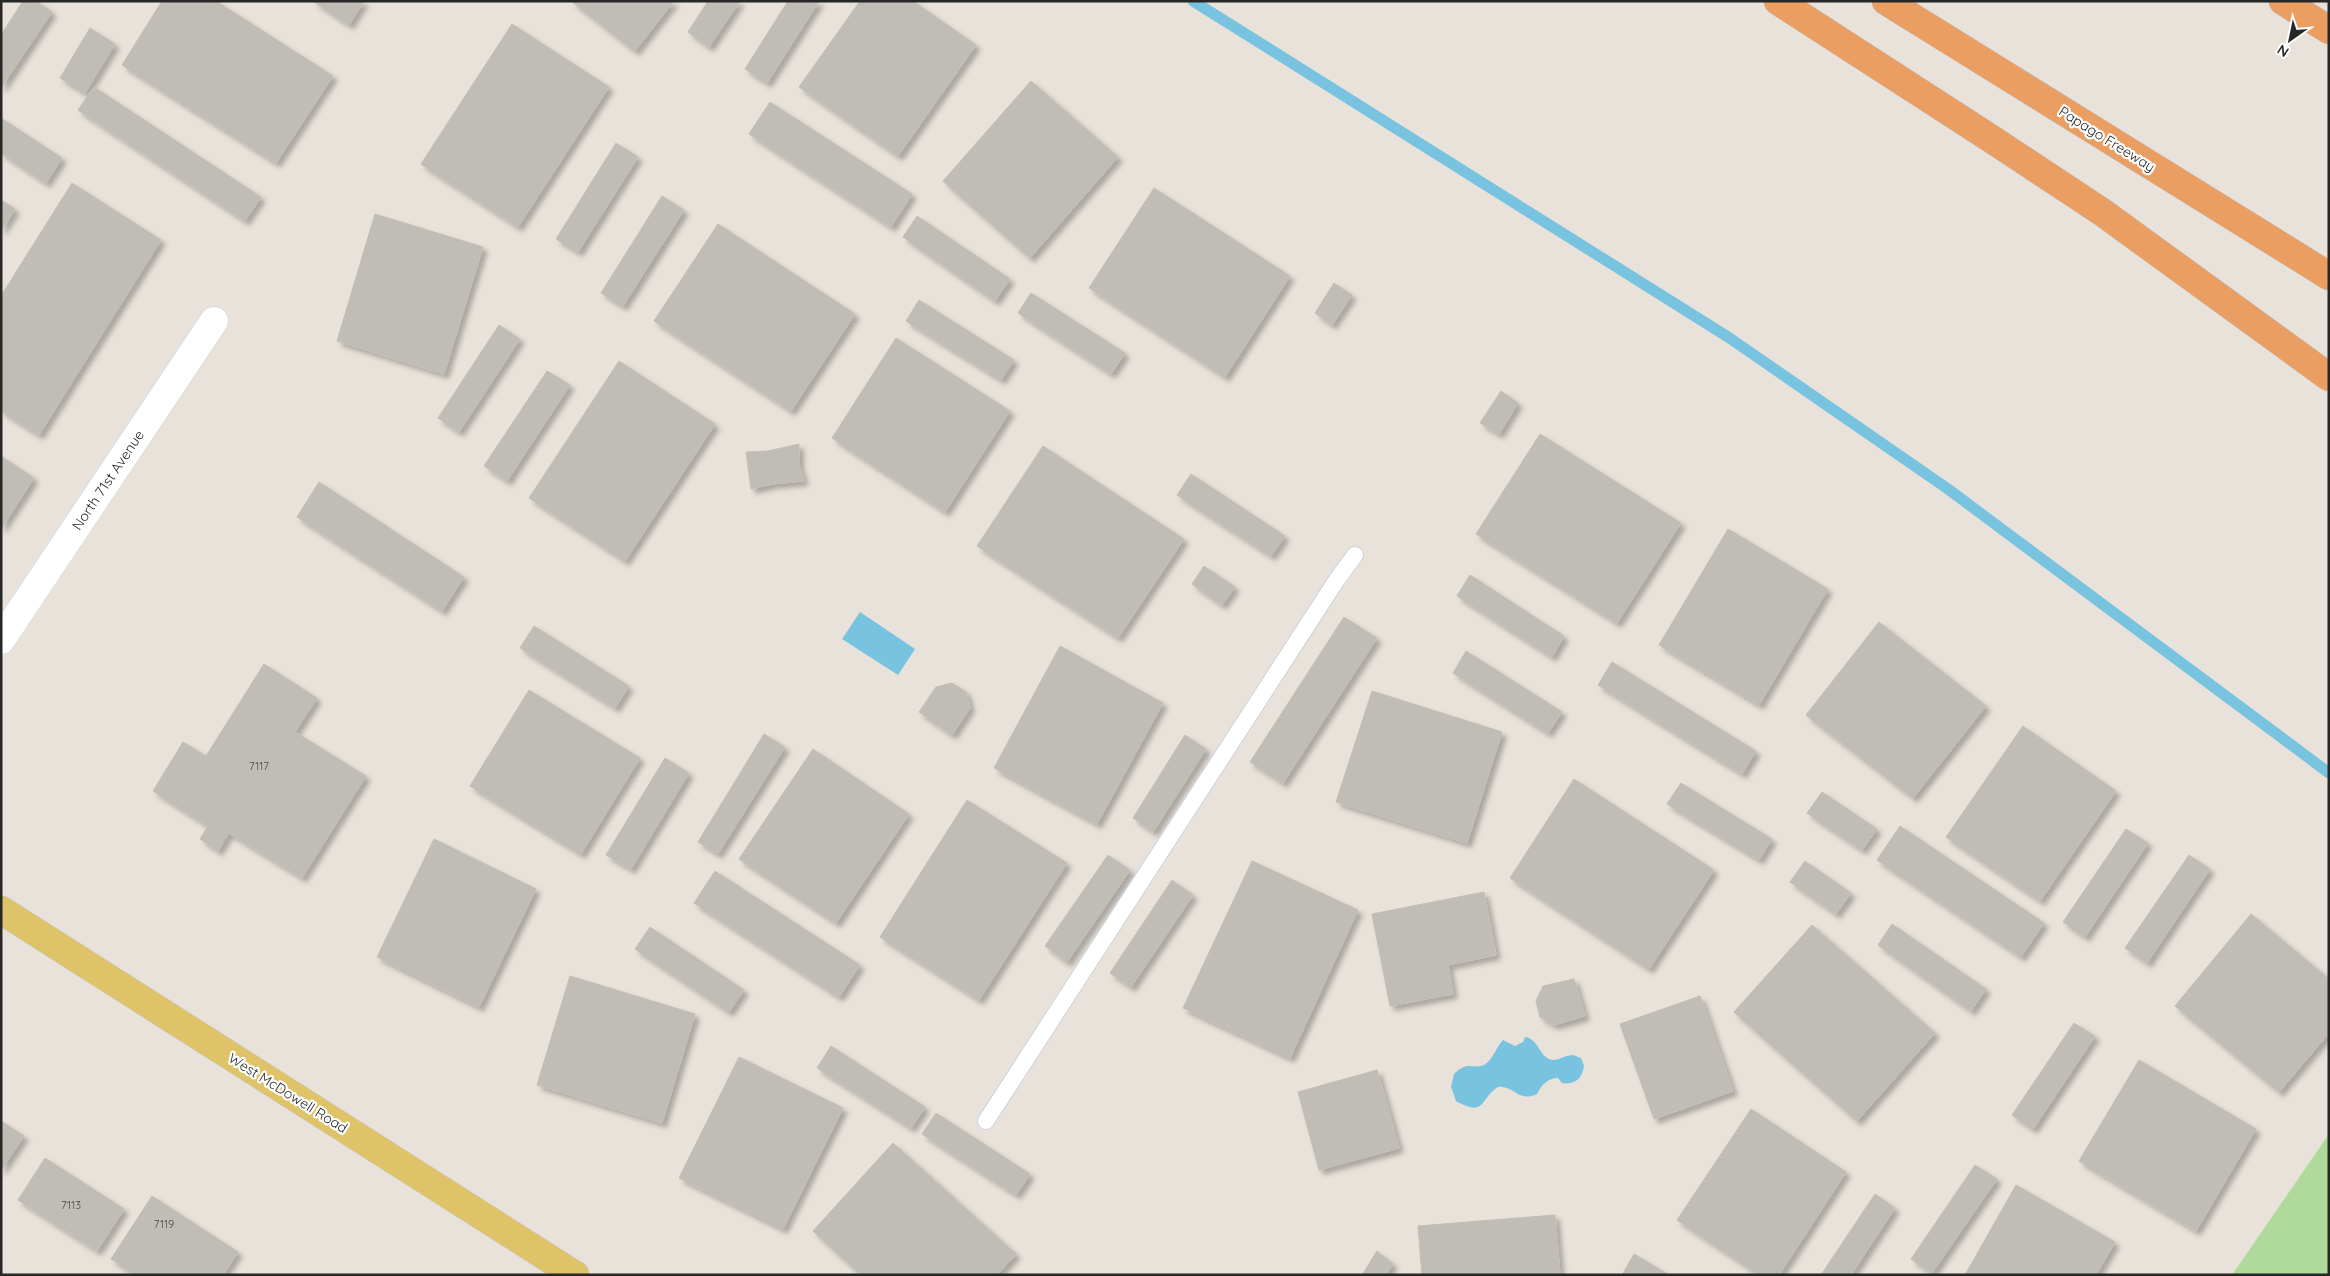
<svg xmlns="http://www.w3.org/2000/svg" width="2330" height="1276" viewBox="0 0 2330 1276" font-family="Quicksand,sans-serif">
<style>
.green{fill:#b0d99c}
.water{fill:#78c3df}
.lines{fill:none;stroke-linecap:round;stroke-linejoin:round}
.stream{stroke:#78c3df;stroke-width:11}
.building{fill:#c0bcb6;stroke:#c3bdb4;filter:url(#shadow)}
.lane-casing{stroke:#cfd2de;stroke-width:18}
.street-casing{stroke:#cfd2de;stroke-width:29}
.primary-casing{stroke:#c3c3c3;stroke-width:29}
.highway-casing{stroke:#c3c3c3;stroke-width:29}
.lane{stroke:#fff;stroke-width:16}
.street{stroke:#fff;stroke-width:28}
.primary{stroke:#dfc368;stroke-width:28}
.highway{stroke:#ea9e62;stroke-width:28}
.labels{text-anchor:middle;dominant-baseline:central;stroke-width:4.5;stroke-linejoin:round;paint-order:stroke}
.number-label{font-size:11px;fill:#4d4c4b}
.street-label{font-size:14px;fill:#272727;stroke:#fff}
</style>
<defs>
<filter id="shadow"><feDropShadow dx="4.5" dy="4.5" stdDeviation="2.5" flood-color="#0004"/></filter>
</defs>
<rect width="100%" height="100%" fill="#e8e2da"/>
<path class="green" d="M2329,1134V1275H2232Z"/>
<path class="water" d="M860,612L915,649L898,675L842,639Z
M1525,1037C1540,1039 1538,1058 1553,1060C1559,1060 1566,1055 1573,1055L1581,1058L1584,1066C1582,1079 1575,1085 1562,1083L1558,1078C1548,1078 1541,1085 1537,1094C1518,1103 1514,1085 1498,1087C1480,1098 1486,1118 1456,1101L1451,1087L1454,1074C1469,1060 1471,1070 1484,1065C1493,1060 1496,1047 1503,1040L1515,1046L1523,1042Z"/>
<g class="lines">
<path class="stream" d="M1193,1L1728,337L1948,489L2329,773"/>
</g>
<path class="building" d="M23,1H36L52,12L1,88V35Z
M162,1H216L333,76L276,163L122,65Z
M313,1H364L349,25Z
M571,1H674L635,51Z
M708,1H740L709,47L688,32Z
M788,1H819L767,83L745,69Z
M860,1H913L976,45L898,156L799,87Z
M512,24L609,87L518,227L421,164Z
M90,28L115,44L85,93L60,78Z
M1031,81L1118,157L1030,258L943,181Z
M94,87L261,197L245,221L78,110Z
M770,102L912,194L891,227L749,134Z
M1,118L62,158L46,183L1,153Z
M616,143L638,157L578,252L556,239Z
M72,183L161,240L39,435L1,411V296Z
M1154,188L1290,276L1225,377L1089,288Z
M662,196L684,210L623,306L601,293Z
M1,200L15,209L1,231Z
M375,214L483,247L444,374L337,341Z
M917,216L1010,279L995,301L903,237Z
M718,224L855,314L791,411L654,321Z
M1334,283L1352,295L1332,325L1315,313Z
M1031,293L1125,353L1111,374L1018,313Z
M919,300L1014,360L1001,380L906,321Z
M499,325L520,339L459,432L438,418Z
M896,338L1010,411L945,512L832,438Z
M619,361L715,424L625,561L529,498Z
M547,371L570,385L507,481L484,466Z
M1501,391L1518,403L1499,434L1480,423Z
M1540,434L1681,523L1617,623L1476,534Z
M799,444V465L804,481L772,484L751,489L746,452L768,451Z
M1043,446L1184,539L1118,638L977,546Z
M1,456L34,478L1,529Z
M1191,474L1285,536L1271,556L1177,495Z
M319,482L464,577L442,611L297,517Z
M1728,529L1828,589L1759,705L1659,645Z
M1204,566L1235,587L1222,605L1192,584Z
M1470,575L1564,636L1552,657L1457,596Z
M1344,617L1377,638L1283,783L1250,762Z
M1879,622L1986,706L1913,798L1806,715Z
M534,626L629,686L615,708L520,648Z
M1060,646L1163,703L1097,824L994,768Z
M1466,651L1562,712L1548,733L1453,673Z
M1612,662L1756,751L1742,774L1598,685Z
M264,664L317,698L295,732L366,776L302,878L229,833L218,851L200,839L208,826L153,791L183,742L206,756Z
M952,683L966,692L970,708L952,735L919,712L936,687Z
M529,690L640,758L581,854L470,786Z
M1372,691L1502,732L1467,843L1336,802Z
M2023,726L2116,791L2040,901L1946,837Z
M764,734L785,747L718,854L698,842Z
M1185,735L1206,749L1153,832L1133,818Z
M813,749L909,814L836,923L739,859Z
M665,758L689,773L631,869L606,855Z
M1574,779L1714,870L1649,969L1510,878Z
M1681,783L1772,839L1759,860L1667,804Z
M1822,792L1877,829L1862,850L1807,813Z
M967,800L1067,863L979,1000L880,937Z
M1900,826L2044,923L2021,957L1877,860Z
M2126,829L2148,843L2085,937L2063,922Z
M434,839L536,889L479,1007L377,957Z
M1108,855L1130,870L1067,962L1045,946Z
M2189,855L2210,869L2147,963L2125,948Z
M1252,861L1358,910L1290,1058L1183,1008Z
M1805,861L1851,893L1836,914L1790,882Z
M715,871L860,965L839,997L694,903Z
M1172,880L1193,895L1131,987L1110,973Z
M1484,892L1496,955L1448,965L1453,994L1390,1006L1372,914Z
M2251,914L2329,979V1033L2279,1092L2175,1006Z
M1892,924L1986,989L1971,1011L1878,945Z
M1812,925L1935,1033L1857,1121L1734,1012Z
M650,927L744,990L729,1012L635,949Z
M570,976L695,1014L662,1123L537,1085Z
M1574,979L1585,1016L1554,1025L1540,1017L1536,1001L1543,986Z
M1700,996L1733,1091L1654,1119L1620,1024Z
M2074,1023L2095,1036L2033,1129L2012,1115Z
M831,1046L925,1107L911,1128L817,1068Z
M739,1057L843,1108L783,1229L679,1178Z
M2139,1060L2256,1129L2196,1231L2079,1161Z
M1377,1070L1399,1148L1319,1170L1298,1092Z
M1751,1109L1846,1172L1779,1275H1760L1677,1220Z
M936,1113L1030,1174L1016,1195L922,1134Z
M1,1121L24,1136L1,1170Z
M893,1143L1016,1254L997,1275H861L813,1231Z
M45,1158L124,1209L97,1251L18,1200Z
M1975,1165L1997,1179L1932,1273L1911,1259Z
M2016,1185L2115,1242L2096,1275H1965Z
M1875,1194L1895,1208L1851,1275H1821Z
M152,1196L238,1252L223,1275H136L111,1259Z
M1555,1215L1560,1275H1422L1418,1226Z
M1377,1251L1393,1264L1386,1275H1362Z
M1634,1254L1669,1275H1622Z"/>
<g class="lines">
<defs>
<path id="lane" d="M986,1121L1336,581L1355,555"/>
<path id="street" d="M1,640L214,321"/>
<path id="primary" d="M1,910L575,1275"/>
<path id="highway" d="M1778,1L1990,138L2102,212L2329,377
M1886,1L2329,276
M2283,1L2329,30"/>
</defs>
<use href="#lane" class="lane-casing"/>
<use href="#street" class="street-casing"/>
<use href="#primary" class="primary-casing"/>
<use href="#highway" class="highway-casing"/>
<use href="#lane" class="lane"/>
<use href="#street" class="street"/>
<use href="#primary" class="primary"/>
<use href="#highway" class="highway"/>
</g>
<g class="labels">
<g class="number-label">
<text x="259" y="766">7117</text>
<text x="71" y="1205">7113</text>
<text x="164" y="1224">7119</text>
</g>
<g class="street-label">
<text transform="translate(2107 139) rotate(32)">Papago Freeway</text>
<text transform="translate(108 480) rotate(-56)">North 71st Avenue</text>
<text transform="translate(288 1093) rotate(32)">West McDowell Road</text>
</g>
</g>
<rect width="2330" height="1276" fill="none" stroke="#272727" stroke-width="5"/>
<g transform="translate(2290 40) rotate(213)" stroke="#ffffff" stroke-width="4" paint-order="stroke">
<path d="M0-4L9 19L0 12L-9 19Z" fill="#272727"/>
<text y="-8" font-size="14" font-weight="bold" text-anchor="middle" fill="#272727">N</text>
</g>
</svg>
